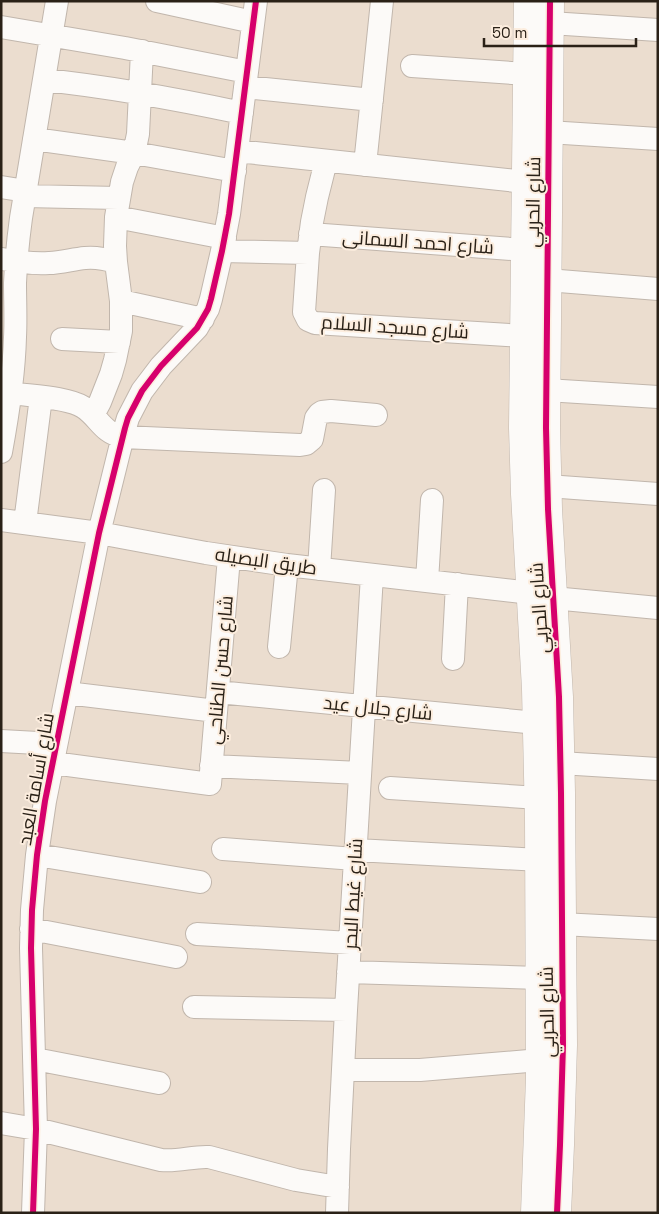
<svg xmlns="http://www.w3.org/2000/svg" width="659" height="1214" viewBox="0 0 659 1214" font-family="'Space Grotesk',Cairo,sans-serif">
<style>
.lines{fill:none;stroke-linecap:round;stroke-linejoin:round}
.street-casing{stroke:#c1b6ac;stroke-width:24}
.secondary-casing{stroke:#c1b6ac;stroke-width:29}
.street{stroke:#fcfaf8;stroke-width:22}
.secondary{stroke:#fcfaf8;stroke-width:28}
.cycleway-casing{stroke:#fcedde;stroke-width:9}
.cycleway{stroke:#d6006c;stroke-width:6}
.labels{text-anchor:middle;dominant-baseline:central;stroke-width:4;stroke-linejoin:round;paint-order:stroke}
.street-label{font-size:19px;fill:#2a2117;stroke:#fcedde}
</style>
<rect width="100%" height="100%" fill="#ebddcf"/>
<g class="lines">
<defs>
<path id="street" d="M157,1L253,22
M550,23L658,30
M1,27L125,48L247,72
M412,66L527,74
M45,80C111,87 176,99 242,113
M245,87L372,100
M548,132L658,139
M34,139L134,153L235,171
M237,151L526,182
M326,161L317,197L312,222L308,253L304,312L308,320L315,323L524,336
M365,165L382,1
M1,187L26,191
M25,196L118,198
M116,217L225,238
M310,234L525,250
M222,251L308,253
M2,259C18,262 33,264 49,263C61,263 73,259 85,258C95,257 106,259 116,262
M547,280L658,289
M121,301L203,319
M62,339L119,342
M546,390L658,397
M11,393C30,396 67,397 83,407C99,417 102,433 123,437L300,445L306,444L312,439L316,418L319,414L322,412L331,411L376,415
M93,415L100,402L111,374L115,360L121,331V301L116,262L115,246L116,217L122,182L127,167L134,153L138,134L142,51
M1,452C8,414 14,376 15,337C16,319 15,301 15,283C16,261 18,240 21,218L57,1
M547,486L658,494
M1,520L99,533L206,553L287,565L531,593
M25,523L41,397
M319,569L324,490
M427,581L432,500
M553,598L658,608
M279,647L287,565
M453,659L457,584
M218,692L537,723
M67,693L216,711
M1,741L56,744
M53,763L210,784L229,557
M560,763L658,769
M211,766L360,773
M390,788L539,798
M223,849L355,859
M356,850L540,860
M37,855L200,882
M561,924L658,929
M31,929L176,957
M197,934L350,943
M348,972L539,978
M194,1007L346,1010
M35,1059L159,1083
M343,1070H420L540,1060
M1,1123L36,1129L161,1160C178,1162 193,1156 209,1157L296,1180L338,1187
M33,1213L36,1129L31,948L32,910L37,855L45,801L99,533L125,428L128,418L142,391L161,366L197,328L208,309L211,299L222,251L229,214L256,1
M337,1213L339,1149L346,1010L372,575"/>
<path id="secondary" d="M528,1L523,428L525,494L536,689L539,818L540,1078L535,1213
M550,1L546,428L548,509L559,697L561,793L563,1045L560,1145L557,1213"/>
</defs>
<use href="#street" class="street-casing"/>
<use href="#secondary" class="secondary-casing"/>
<use href="#street" class="street"/>
<use href="#secondary" class="secondary"/>
<defs>
<path id="cycleway" d="M550,1L546,428L548,509L559,697L561,793L563,1045L560,1145L557,1213
M33,1213L36,1129L31,948L32,910L37,855L45,801L99,533L125,428L128,418L142,391L161,366L197,328L208,309L211,299L222,251L229,214L256,1"/>
</defs>
<use href="#cycleway" class="cycleway-casing"/>
<use href="#cycleway" class="cycleway"/>
</g>
<g class="labels">
<g class="street-label">
<text transform="translate(533 202) rotate(-89)">شارع الحربي</text>
<text transform="translate(418 242) rotate(4)">شارع احمد السمانى</text>
<text transform="translate(395 327) rotate(4)">شارع مسجد السلام</text>
<text transform="translate(266 561) rotate(8)">طريق البصيله</text>
<text transform="translate(539 608) rotate(-94)">شارع الحربي</text>
<text transform="translate(220 670) rotate(-85)">شارع حسن الطناحي</text>
<text transform="translate(378 708) rotate(6)">شارع جلال عيد</text>
<text transform="translate(36 779) rotate(-80)">شارع أسامة العبد</text>
<text transform="translate(353 894) rotate(-87)">شارع غيط البحر</text>
<text transform="translate(547 1012) rotate(-91)">شارع الحربي</text>
</g>
</g>
<rect width="659" height="1214" fill="none" stroke="#2a2117" stroke-width="5"/>
<path d="M484 38v8h152v-8" fill="none" stroke="#2a2117" stroke-width="2.5"/>
<text x="492" y="38" font-size="15" fill="#2a2117" stroke="#fcedde" stroke-width="4" paint-order="stroke">50 m</text>
</svg>
